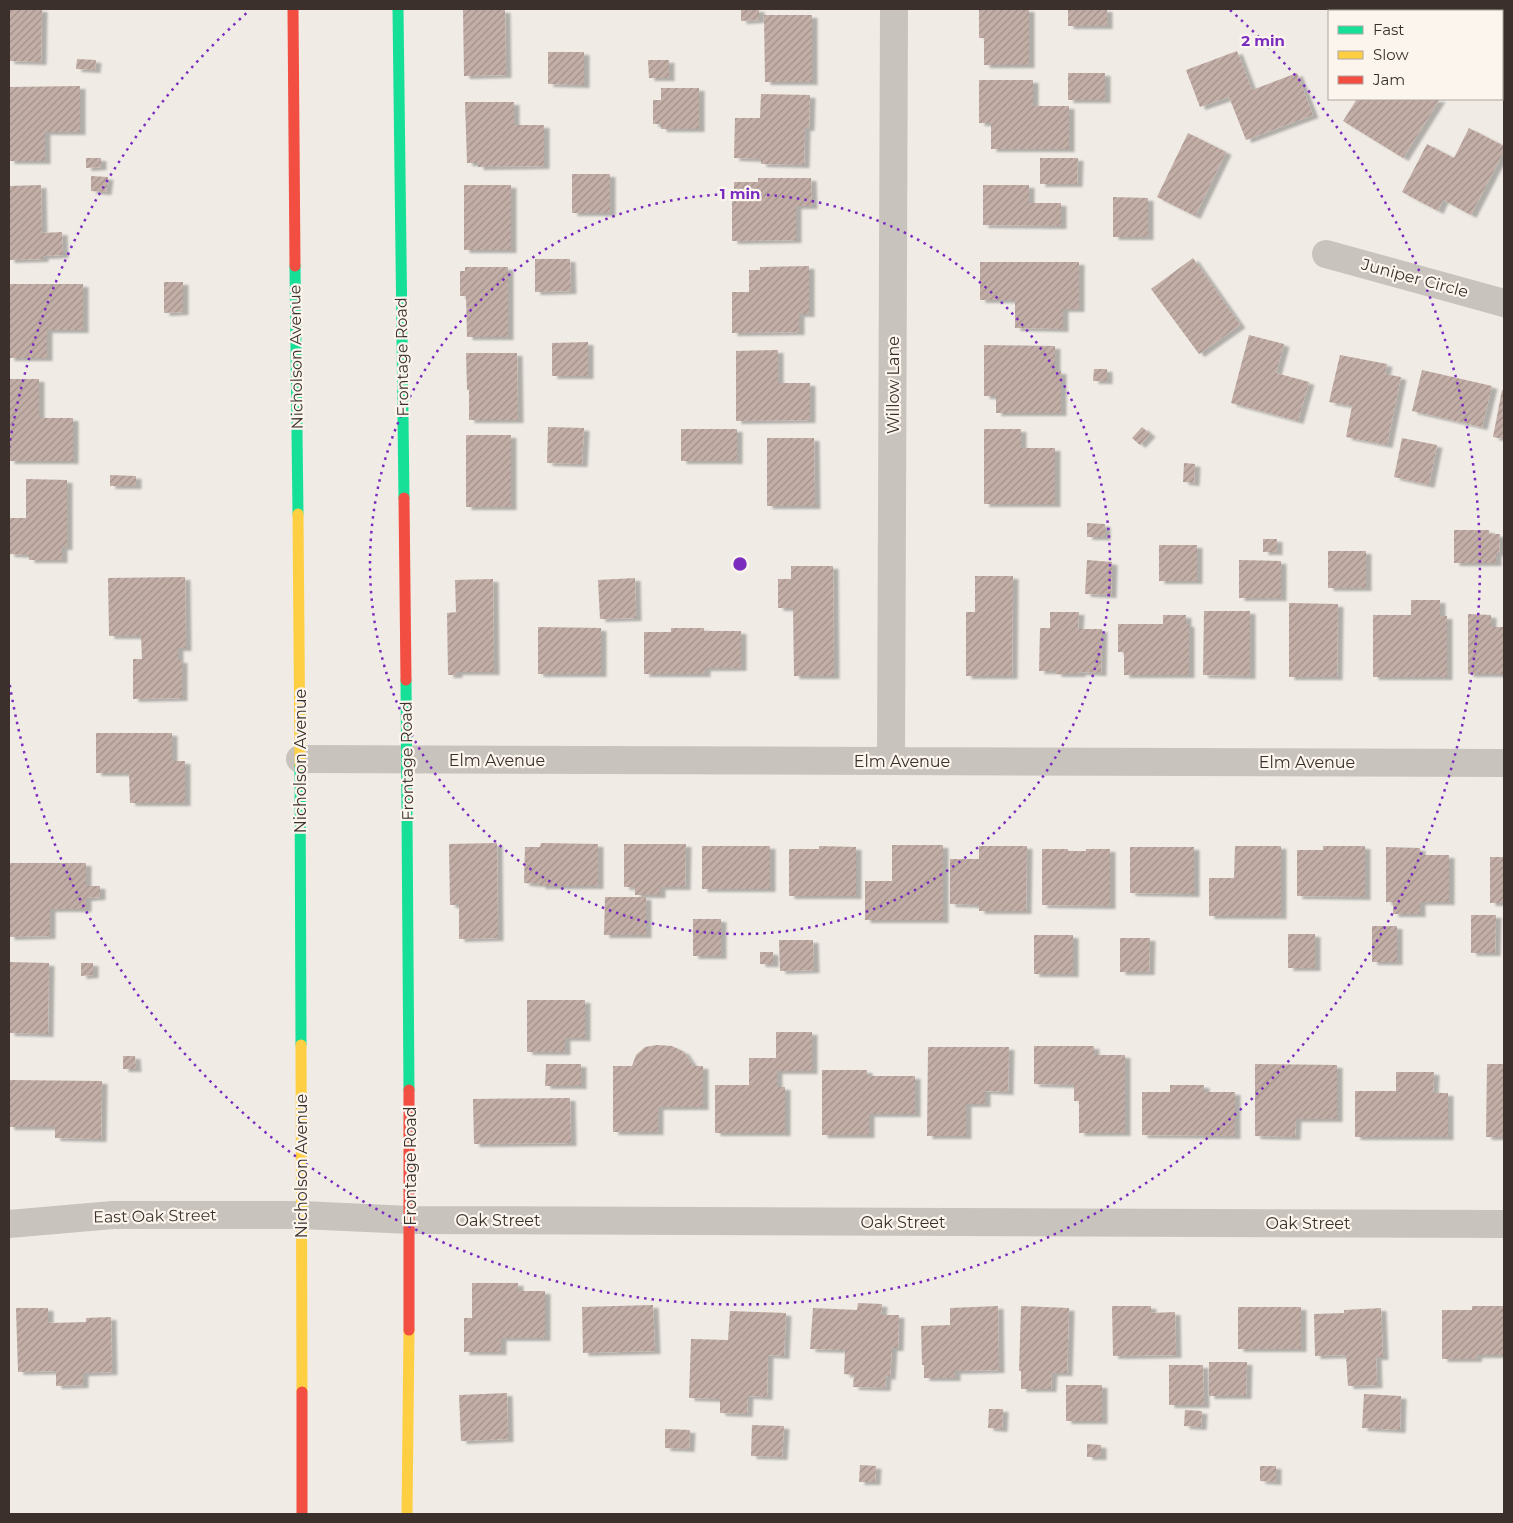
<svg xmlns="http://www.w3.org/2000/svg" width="1513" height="1523" viewBox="0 0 1513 1523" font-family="Montserrat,sans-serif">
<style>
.building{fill:url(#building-hatch);filter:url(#shadow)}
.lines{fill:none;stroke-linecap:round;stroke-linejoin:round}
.street{stroke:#c9c3be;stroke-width:28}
.fast{stroke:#16e098;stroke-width:11}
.slow{stroke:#ffcf43;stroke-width:11}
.jam{stroke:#f24e42;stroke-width:11}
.ring{fill:none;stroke:#7b2cbf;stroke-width:2.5;stroke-dasharray:2.5 5}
.labels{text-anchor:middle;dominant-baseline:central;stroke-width:4.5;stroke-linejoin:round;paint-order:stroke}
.street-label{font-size:16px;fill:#3b302b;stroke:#fbf5ee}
.centre{fill:#7b2cbf;stroke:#fbf5ee;stroke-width:2.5}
.ring-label{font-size:15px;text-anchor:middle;font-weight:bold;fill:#7b2cbf;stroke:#fbf5ee;stroke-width:4.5;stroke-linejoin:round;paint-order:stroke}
</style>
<defs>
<pattern id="building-hatch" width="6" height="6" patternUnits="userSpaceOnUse" patternTransform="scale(1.25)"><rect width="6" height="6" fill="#c3afa7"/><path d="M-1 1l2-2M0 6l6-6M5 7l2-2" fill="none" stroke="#a08f88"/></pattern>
<filter id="shadow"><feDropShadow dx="5.5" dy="3" stdDeviation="1" flood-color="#0004"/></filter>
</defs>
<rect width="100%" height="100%" fill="#f0ebe5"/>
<path class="building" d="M9,9H42L41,62L9,61Z
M741,9H759V20L741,21Z
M979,9H1029V65H984V38H979Z
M1068,9H1107V26H1068Z
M463,10H505L506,75L464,76Z
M764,15H812V82H765Z
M1237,51L1252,90L1297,73L1313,115L1246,140L1229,97L1200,107L1186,70Z
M548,52H584V85L548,84Z
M77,59L96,60L95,70L76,69Z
M648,60H669V78H649Z
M1068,73H1105V100H1068Z
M979,80H1033V106H1069V149H991V123H979Z
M80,86V132H45V161H9V87Z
M661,88H699V129H661V124H653V100H661Z
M761,94L810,95L809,128H805L804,165L761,164V159L734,158L735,118H760Z
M1357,99H1440L1403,158L1343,121Z
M465,102H514V125H544V166L478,167V163H467Z
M1469,128L1504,146V151L1471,215L1443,200L1438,211L1402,192L1427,144L1454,158Z
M1188,133L1226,152L1195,216L1157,197Z
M86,158H101V167L86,168Z
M1040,158H1078L1077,184H1040Z
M572,174H610V213H572Z
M91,176L108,177L106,192L91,191Z
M758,178H811L812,206H796V240L732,241V199H734V182H758Z
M41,185L42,233L62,232L63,255L43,256V259L9,260V186Z
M464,185H511V250H464Z
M983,185H1029V203H1061V226L983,225Z
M1113,197L1148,198V237H1113Z
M1193,258L1240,325L1199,354L1151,289Z
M535,259H570L571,291L535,292Z
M980,262H1079V309H1063V329L1015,328V300H980Z
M809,266V314H799V332L732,333V292H749V270H760V267Z
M465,267H508V337H467L466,296H460V271H465Z
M164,282H183V312L164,313Z
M9,284H83V330H47V358H9Z
M1249,335L1284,344L1276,373L1309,382L1298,421L1231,403Z
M588,342V376H552V343Z
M984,345L1055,346V371H1061V413H996V396H984Z
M778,350V383H810V420L736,421V351Z
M466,353H517L518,420H469V390H467Z
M1340,355L1387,364L1385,374L1401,377L1387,445L1346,437L1352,406L1329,402Z
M1094,369H1107V381H1093Z
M1422,370L1492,386L1482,427L1412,411Z
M9,379H39V418H73V461H9Z
M1502,390H1504V439L1493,437Z
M548,427L584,428L582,464L547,463Z
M1142,427L1150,434L1140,445L1132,438Z
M681,429H737V461H681Z
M984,429H1021V448H1055V504H984Z
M466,435H511V507H466Z
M767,438H814L815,506H767Z
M1402,438L1437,445L1429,485L1394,477Z
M1184,463L1195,464L1194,483L1183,482Z
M110,475L136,476V486H110Z
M26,479L67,480V547H62V560H29V555L9,554V518H26Z
M1087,523L1105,524V537H1087Z
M1454,530H1489V534H1500L1499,553H1496V563H1454Z
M1263,539H1277V552H1263Z
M1159,545H1197V581H1159Z
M1328,551H1366V588H1328Z
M1087,560L1112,562L1111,595L1085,594Z
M1239,560L1281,561V598H1239Z
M791,566H833L834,676H794L793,608H778V579H791Z
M975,576H1013L1012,676H966V612H975Z
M185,577L186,648H178V660H182V698L133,699V659H142L141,636H109L108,578Z
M635,578L636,618L600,619L598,580Z
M493,579L494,672H457V675H448L447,613L456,612L455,580Z
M1411,600H1440V616H1447V677H1373V615H1411Z
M1289,603L1338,604L1337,677H1289Z
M1204,611H1250V676L1203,675Z
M1050,612H1079L1078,629H1102L1101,673L1080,672V674H1056V671H1039L1040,628H1050Z
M1468,614L1491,615V627H1504V674H1468Z
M1163,615H1186V624H1189V675H1124V652H1118V624H1163Z
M538,627L601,628V674H538Z
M671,628H704V631H741V668H705V674H644V632H671Z
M96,733H172V761H185V803H130L129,773H96Z
M497,843L498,938L459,939V905H450L449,844Z
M541,843L598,844V886H540V884L524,883L525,847H540Z
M624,844H686L685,887H660V895H635V887H624Z
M892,845H943V920H865V881H892Z
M702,846H770V889H702Z
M819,846L856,847V896H789V849H819Z
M979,846H1027L1026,911H979V905L950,904V859H979Z
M1235,846H1281V916H1209V878H1234Z
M1323,846H1365V897L1297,896V850H1323Z
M1130,847H1194V894L1130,893Z
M1386,847L1420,848V855H1449V902H1420V914H1393V902H1386Z
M1042,849H1068V851H1086V849H1110V906L1042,905Z
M1490,857H1504V903H1490Z
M9,863H86V886H100V897L86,898V909H50V936L9,937Z
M605,897H646V935H604Z
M1471,915H1496L1495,953H1471Z
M693,919H721V956H693Z
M1372,926H1397V962H1372Z
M1288,934H1315V968H1288Z
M1034,935H1073V974H1034Z
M1120,938H1150L1149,972H1120Z
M779,940H813L814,970L780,971Z
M760,952H773V964H760Z
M9,962L49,963L48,1034L9,1033Z
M81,963H93V975L81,976Z
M527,1000H585V1038H565V1052H527Z
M776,1032H812V1071H777V1087H785V1133H715V1085H749V1058H776Z
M657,1045L672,1046L684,1052L693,1066H703V1107H658V1132H613V1066H632L636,1055L645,1047Z
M1034,1046H1094V1055H1125V1133H1079V1101H1074V1085L1034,1084Z
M928,1047H1009L1008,1092L985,1091V1104H966V1136H927Z
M123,1056H135L136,1069H123Z
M546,1064H581V1086H545Z
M1255,1064L1337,1065V1119H1296L1295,1137L1255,1136Z
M1487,1064H1504V1137H1486Z
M822,1070H867V1076H915V1114H869V1135H822Z
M1396,1072H1434L1433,1093H1448V1137H1355V1091H1396Z
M9,1080L102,1081L101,1139L55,1138V1127H9Z
M1170,1085H1204V1092H1235V1136L1142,1135V1092H1170Z
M570,1098L571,1143L474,1144L473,1099Z
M472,1283H518V1291H545V1338H501V1352H464V1318H472Z
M858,1303L882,1304L881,1315H899L898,1348H892L890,1377L886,1376L885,1388L853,1387L854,1375L844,1374L845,1350L810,1349L813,1308L857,1310Z
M653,1305L655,1351L583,1353L582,1307Z
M998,1306L999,1370L955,1371V1378H924V1365H922L921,1326L950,1325V1308Z
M1021,1306L1069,1308L1067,1373H1052L1051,1389H1021V1371H1019Z
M1112,1306H1151V1313L1175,1312L1176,1355L1113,1356Z
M1472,1306H1504V1355H1477L1476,1359H1442V1310H1472Z
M1238,1307H1301V1349H1238Z
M16,1308H48V1323L86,1322V1318L111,1317L112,1372L83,1373V1385L56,1386V1371L18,1372Z
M1381,1308L1383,1357H1376L1377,1385L1348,1386L1346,1355L1315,1356L1314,1314L1344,1313V1310Z
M730,1311L786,1313L784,1356L768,1355L767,1397L748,1396L747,1414L720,1413V1399L689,1398L691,1339L728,1340Z
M1209,1362H1247L1246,1396H1209Z
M1169,1365H1203L1204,1405H1169Z
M1066,1385H1102V1421H1066Z
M507,1393L508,1439L461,1441L459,1395Z
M1364,1394L1401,1396L1400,1430L1362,1428Z
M989,1409H1003L1002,1429L988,1428Z
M1185,1410L1202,1411L1201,1427L1184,1426Z
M752,1425L784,1426L782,1457L751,1456Z
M665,1429L690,1430L689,1449L665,1448Z
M1087,1444L1101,1445V1457H1087Z
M860,1465L876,1466L875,1482H859Z
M1260,1466H1276V1482L1260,1481Z"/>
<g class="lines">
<path class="street" d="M1326,254L1504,303
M300,759L1504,763
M891,761L894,9
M9,1224L113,1215H301L410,1220L1504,1224"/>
<path class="fast" d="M398,9L404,498
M295,266L298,514
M406,680L409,1090
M300,764L301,1045"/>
<path class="slow" d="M298,514L300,764
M301,1045L302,1392
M407,1514L409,1330"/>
<path class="jam" d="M293,9L295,266
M404,498L406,680
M409,1330V1090
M302,1392V1514"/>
</g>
<g class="ring">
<circle cx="740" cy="564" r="370"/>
<path d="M9 448A740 740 0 0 1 250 10M1230 10A740 740 0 1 1 9 680"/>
</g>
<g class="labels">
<g class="street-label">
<text transform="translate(1415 278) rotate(15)">Juniper Circle</text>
<text transform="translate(296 357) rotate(-91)">Nicholson Avenue</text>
<text transform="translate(402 357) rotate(-91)">Frontage Road</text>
<text transform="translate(893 385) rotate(-90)">Willow Lane</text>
<text x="497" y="760">Elm Avenue</text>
<text transform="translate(300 761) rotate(-90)">Nicholson Avenue</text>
<text transform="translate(407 761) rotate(-91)">Frontage Road</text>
<text x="902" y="761">Elm Avenue</text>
<text x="1307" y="762">Elm Avenue</text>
<text transform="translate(301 1166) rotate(-90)">Nicholson Avenue</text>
<text transform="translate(410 1166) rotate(-90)">Frontage Road</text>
<text transform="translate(155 1216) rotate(-1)">East Oak Street</text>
<text x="498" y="1220">Oak Street</text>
<text x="903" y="1222">Oak Street</text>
<text x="1308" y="1223">Oak Street</text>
</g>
</g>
<circle cx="740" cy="564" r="8" class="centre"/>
<g class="ring-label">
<text x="1263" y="46">2 min</text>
<text x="740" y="199">1 min</text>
</g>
<rect width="1513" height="1523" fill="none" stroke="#3b302b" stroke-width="20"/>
<rect x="1328" y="10" width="175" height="90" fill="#fbf5ee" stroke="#aea6a0"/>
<rect x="1338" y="26" width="25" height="8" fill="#16e098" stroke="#aea6a0"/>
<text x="1373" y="35" font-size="15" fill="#3b302b">Fast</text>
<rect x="1338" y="51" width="25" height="8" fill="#ffcf43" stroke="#aea6a0"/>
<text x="1373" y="60" font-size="15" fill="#3b302b">Slow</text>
<rect x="1338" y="76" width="25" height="8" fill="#f24e42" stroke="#aea6a0"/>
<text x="1373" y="85" font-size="15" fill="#3b302b">Jam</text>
</svg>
